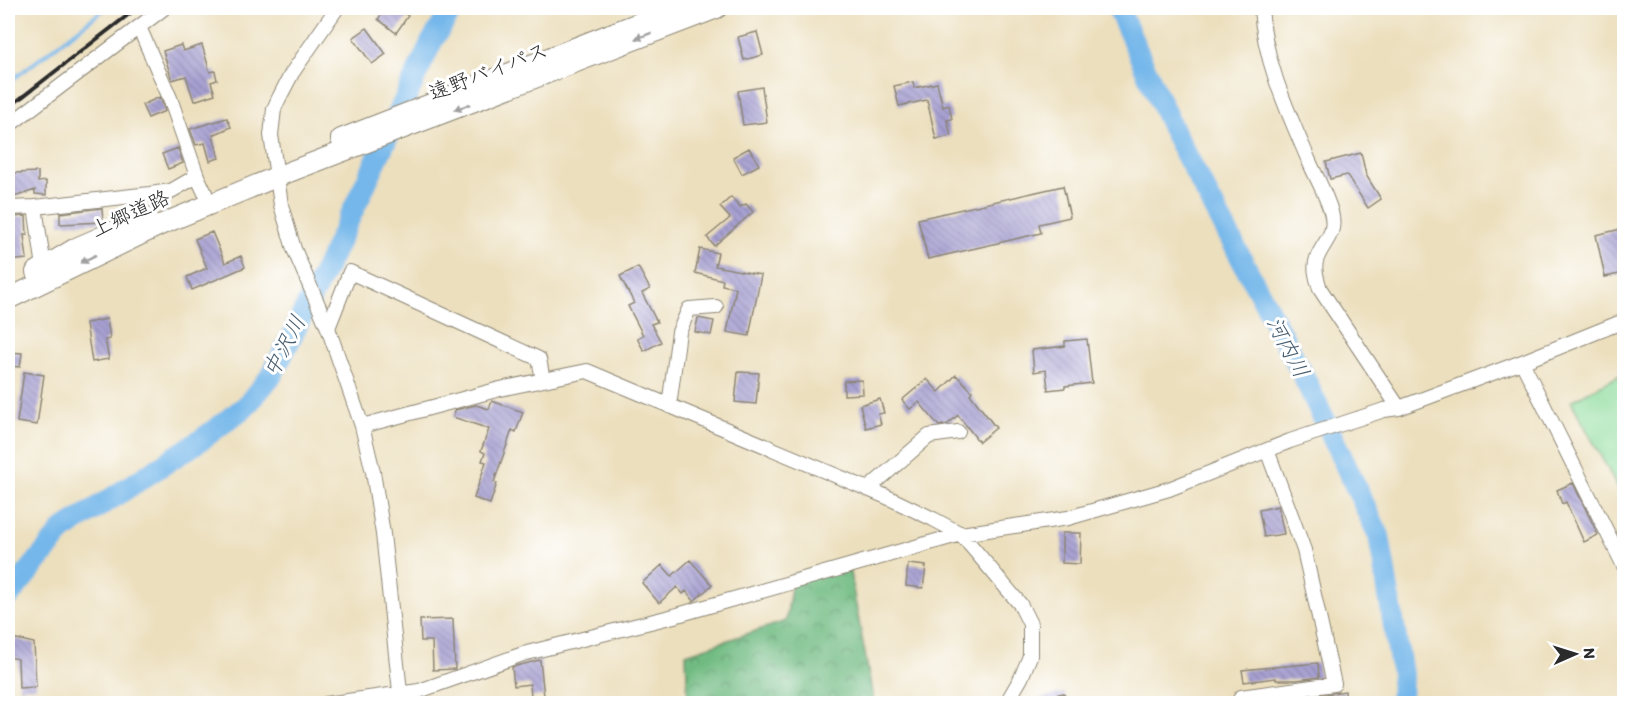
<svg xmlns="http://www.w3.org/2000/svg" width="1632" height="711" viewBox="0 0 1632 711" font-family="Itim,'Klee One',sans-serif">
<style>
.forest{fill:url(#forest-crowns);stroke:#4e7356;stroke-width:1.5}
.garden{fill:#8cdb9a;stroke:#5c8362;stroke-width:1.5}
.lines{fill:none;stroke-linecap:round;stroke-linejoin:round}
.stream{stroke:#75b7ea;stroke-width:4}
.river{stroke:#75b7ea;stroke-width:22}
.building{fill:url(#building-back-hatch)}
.minor-casing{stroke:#8c8574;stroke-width:16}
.highway-casing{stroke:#8c8574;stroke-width:22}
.minor{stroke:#fff;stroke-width:14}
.highway{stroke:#fff;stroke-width:20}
.rail{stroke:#2b2b2b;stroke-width:4}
.oneway{fill:#a0a0a0}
.labels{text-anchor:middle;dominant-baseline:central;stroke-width:6;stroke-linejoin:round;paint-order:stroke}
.street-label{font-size:21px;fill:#2b2b2b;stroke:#fff}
.water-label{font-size:22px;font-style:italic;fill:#455c6e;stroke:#fff}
</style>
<defs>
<pattern id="forest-crowns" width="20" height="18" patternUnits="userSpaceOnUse" patternTransform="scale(1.5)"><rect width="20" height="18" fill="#71bb82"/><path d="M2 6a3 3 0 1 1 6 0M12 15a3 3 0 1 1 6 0" fill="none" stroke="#5d986b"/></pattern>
<pattern id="building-back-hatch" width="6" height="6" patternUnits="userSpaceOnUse" patternTransform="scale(1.5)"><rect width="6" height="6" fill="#a7a0d2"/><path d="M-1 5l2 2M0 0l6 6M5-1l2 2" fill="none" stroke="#8883ab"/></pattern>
</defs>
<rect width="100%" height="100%" fill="#fff"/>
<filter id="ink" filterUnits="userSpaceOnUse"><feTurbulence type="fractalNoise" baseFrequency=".0167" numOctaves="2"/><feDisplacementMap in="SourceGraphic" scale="12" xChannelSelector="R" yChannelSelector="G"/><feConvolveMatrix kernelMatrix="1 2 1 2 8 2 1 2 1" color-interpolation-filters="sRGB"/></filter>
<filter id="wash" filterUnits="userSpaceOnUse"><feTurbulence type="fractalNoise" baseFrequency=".008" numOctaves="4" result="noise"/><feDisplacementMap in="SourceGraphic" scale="24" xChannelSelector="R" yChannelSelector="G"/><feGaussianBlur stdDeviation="1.35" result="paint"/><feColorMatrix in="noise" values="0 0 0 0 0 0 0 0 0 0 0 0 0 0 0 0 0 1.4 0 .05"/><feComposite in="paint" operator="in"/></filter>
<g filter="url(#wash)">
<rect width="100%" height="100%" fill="#ecdfbd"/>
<path class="forest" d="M848,562L874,703H688L686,654L786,621L793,574Z"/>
<path class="garden" d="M1624,373V499L1571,401Z"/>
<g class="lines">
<path class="stream" d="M8,83L106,8"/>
<path class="river" d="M1118,8L1173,130L1302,373L1379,536L1402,674L1401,704
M8,597L63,530L201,440L246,406L272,375L328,264L432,41L453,8"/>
</g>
<g id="blocks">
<path class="building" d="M386,8H397L408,16L396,33L378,19Z
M367,28L386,54L372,64L353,38Z
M757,32L763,55L744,60L738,37Z
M181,45L183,51L202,45L210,72L215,71L217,80L211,82L215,94L194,101L186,76L172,80L163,51Z
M913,82L914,88L937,83L943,107L949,105L952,119L947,120L951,136L936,139L927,100L899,106L894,86Z
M762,87L767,122L743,125L738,91Z
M160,97L165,111L148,118L142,105Z
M227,118L231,127L213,135L219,158L210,161L205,143L196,145L190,129Z
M178,148L183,163L168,169L162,154Z
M749,148L759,165L742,174L733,157Z
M1361,153L1366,175L1381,199L1368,208L1347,175L1330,179L1326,162Z
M38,172V182L46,181V195L35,194V190L8,199V175L15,173Z
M1063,186L1070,217L1039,224L1041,233L928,259L918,219Z
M731,197L740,207L746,204L753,212L714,246L707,237L730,218L720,207Z
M102,208L103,222L60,224V213Z
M26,216L27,235H24L27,259L8,261V217Z
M1621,229L1624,244V273L1605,277L1596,235Z
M212,232L225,263L241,256L245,267L192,290L187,277L207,268L195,239Z
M700,249L718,253L715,266L761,275L749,336L727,332L736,288L722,285L723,280L695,273Z
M638,267L650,289L642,293L657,322L651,324L661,342L644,351L637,338L643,335L628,306L634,303L620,276Z
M698,318L714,321L711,335L695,332Z
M107,319L110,339L105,340L109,359L92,362L86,323Z
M1087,339L1092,383L1065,386V388L1048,390L1046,370L1034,372L1032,350L1065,346V341Z
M8,352L22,353L20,367L8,366Z
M24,372L44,375L37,425L17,422Z
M738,372L759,373L756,404L735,402Z
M956,375L972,391L970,394L996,428L979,442L958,415L948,424L939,426L919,402L910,409L902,400L927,379L939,392Z
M862,380L863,394L844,395V381Z
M880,399L884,413L878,414L881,424L866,428L860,405Z
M492,401L523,412L516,432L512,430L494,482L497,483L490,504L474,498L486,462L482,461L485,453L481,451L489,429L453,417L455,410L476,405L489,409Z
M1573,483L1598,535L1584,542L1566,502L1562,504L1557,490Z
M1278,506L1284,534L1264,537L1259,510Z
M1062,533H1081L1080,564L1062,563Z
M690,560L712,585L694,601L686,591L683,594L677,587L659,603L642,583L662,565L672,576Z
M908,564L926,566L923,588L906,586Z
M453,619L455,669L433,670L432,641H421L420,620Z
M8,637L34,643L36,687L19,688L18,659L8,657Z
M540,660L544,696L531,697L530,684L514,686L512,667Z
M1318,663L1319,677L1297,680H1276V678L1244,682L1242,670Z
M1345,691L1346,704H1294V699Z
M1064,693L1067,704H1038L1037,699Z"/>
</g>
</g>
<g filter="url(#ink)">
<use href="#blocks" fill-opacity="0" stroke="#8c8574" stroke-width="1.5"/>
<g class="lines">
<defs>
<path id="minor" d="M337,8L292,73L279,98L274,109L271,135L281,205L294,249L328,328L362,426L373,472L383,534L401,701
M1261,8C1264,61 1288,112 1309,161C1316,177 1326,194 1331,212C1337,234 1325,239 1317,258C1313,268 1317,279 1320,289L1399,408
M139,27L170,98L197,176L205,193
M8,126L164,8
M35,207L44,267
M8,208L35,207L150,194L171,191L197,176
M328,328L350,272L539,359L543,380
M1522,362L1624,566
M669,406L679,332L689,309L716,307
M362,426L500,389L587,371L887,497L933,519L961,534L1020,604L1030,624V656L1021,678L1006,704
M868,489L929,436L958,432
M1241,697L1334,684L1304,550L1267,450
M326,704L419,691L523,654L674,616L961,534L1068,518L1169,489L1290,441L1384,410L1399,408L1522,362L1624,321"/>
<path id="highway" d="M341,139L677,8
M36,272L76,248L147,217
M8,299L160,225L276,177L717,8"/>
</defs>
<use href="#minor" class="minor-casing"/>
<use href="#highway" class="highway-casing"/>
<use href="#minor" class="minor"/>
<use href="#highway" class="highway"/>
<path class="rail" d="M8,108L137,8"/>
</g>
<defs><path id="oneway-solid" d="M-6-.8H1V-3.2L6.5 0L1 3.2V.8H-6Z" transform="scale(1.5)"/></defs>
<g class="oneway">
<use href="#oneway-solid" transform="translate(643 36) rotate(159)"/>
<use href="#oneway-solid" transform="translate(462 107) rotate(159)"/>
<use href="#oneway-solid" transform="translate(88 259) rotate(153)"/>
</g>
</g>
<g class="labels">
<g class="street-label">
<text transform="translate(488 71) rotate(-21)">遠野バイパス</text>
<text transform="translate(130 213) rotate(-25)">上郷道路</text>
</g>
<g class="water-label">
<text transform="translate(284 346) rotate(-62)">中沢川</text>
<text transform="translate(1288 347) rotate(62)">河内川</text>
</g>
</g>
<rect width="1632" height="711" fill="none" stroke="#fff" stroke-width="30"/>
<g transform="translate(1575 654) rotate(87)" stroke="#ffffff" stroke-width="4.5" paint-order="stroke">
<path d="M0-4.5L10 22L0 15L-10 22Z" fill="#2b2b2b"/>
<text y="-9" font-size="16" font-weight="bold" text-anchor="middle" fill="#2b2b2b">N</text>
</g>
</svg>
